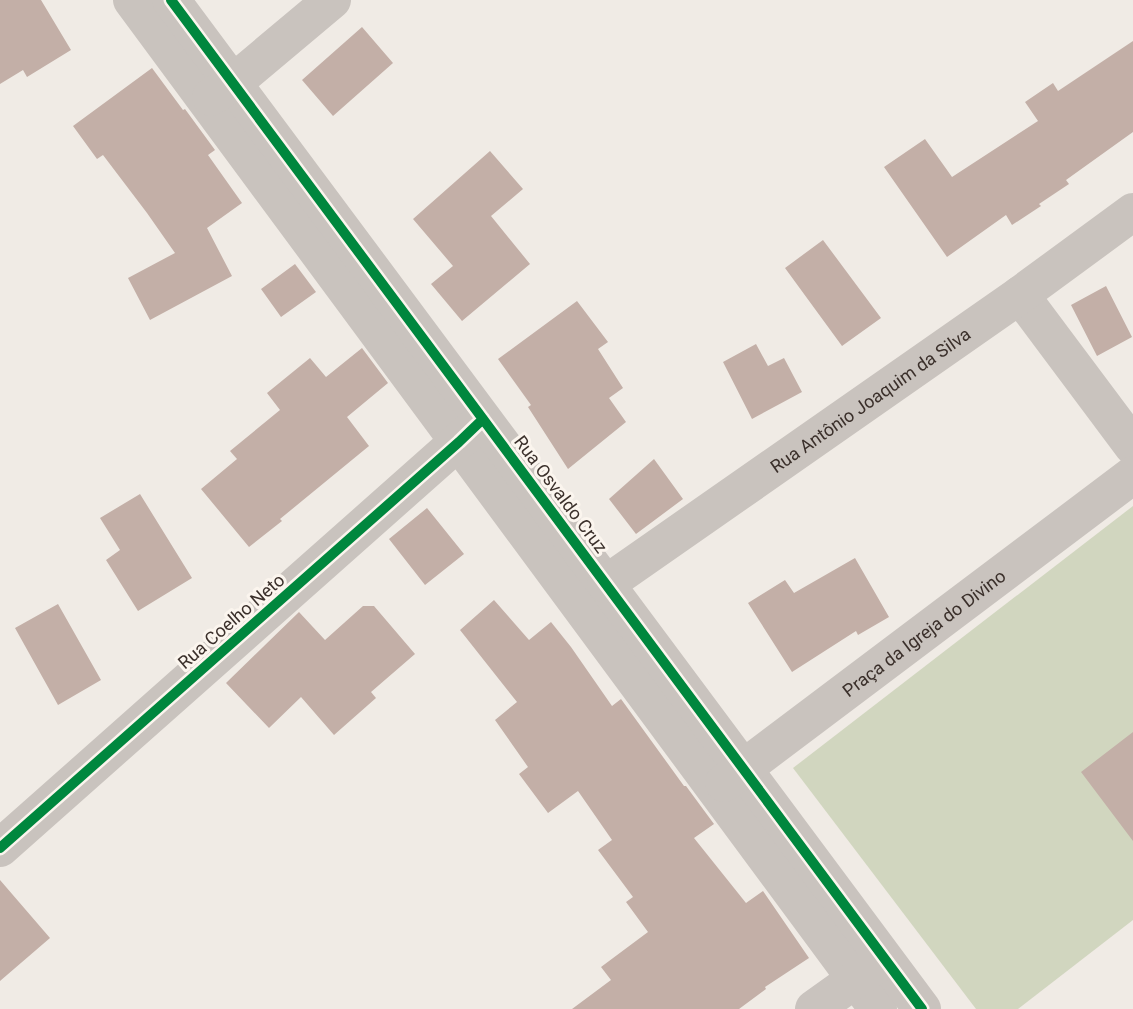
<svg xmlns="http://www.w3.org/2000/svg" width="1133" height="1009" viewBox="0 0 1133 1009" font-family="Roboto,sans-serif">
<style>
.green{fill:#d1d6bf}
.building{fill:#c3afa7}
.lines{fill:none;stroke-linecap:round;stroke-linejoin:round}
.minor{stroke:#c9c3be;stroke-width:38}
.cycleway-casing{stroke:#fbf5ee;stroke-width:15}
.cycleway{stroke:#00873e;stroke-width:10}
.labels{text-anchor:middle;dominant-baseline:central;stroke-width:6;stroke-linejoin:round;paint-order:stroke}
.street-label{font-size:18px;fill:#3b302b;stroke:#fbf5ee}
</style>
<rect width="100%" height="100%" fill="#f0ebe5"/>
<path class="green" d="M1133,506V920L1018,1009H976L793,768Z"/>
<path class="building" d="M0,0H41L71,50L27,77L23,70L0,84Z
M362,27L393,63L333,116L302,80Z
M1133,41V132L1066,180L1069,184L1039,204L1041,206L1012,225L1006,215L947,257L884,167L925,139L952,177L1038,121L1025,102L1053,83L1058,91Z
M152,68L183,110L185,109L215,150L208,155L242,203L207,228L232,276L150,320L128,278L175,253L147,213L103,155L97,159L73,126Z
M490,151L523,189L491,216L530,264L462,321L431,284L453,266L413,219Z
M823,240L881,318L842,346L785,268Z
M295,264L316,292L281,317L261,289Z
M1106,286L1132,337L1097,356L1071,305Z
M577,301L608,342L598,349L623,388L609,398L626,422L568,469L528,407L531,405L498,359Z
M756,344L768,366L784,358L802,392L752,419L723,362Z
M362,348L388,383L347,417L369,446L280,519L282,521L249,547L201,489L237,459L230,451L280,410L267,393L310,358L326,377Z
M654,459L683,499L636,534L609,499Z
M140,494L192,578L138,611L106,560L120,550L100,518Z
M427,508L464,554L425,585L389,539Z
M855,558L889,617L858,635L856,631L792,672L748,603L785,580L794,593Z
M494,600L529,640L551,622L571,647L612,706L621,699L684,786H686L714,824L694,838L746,903L763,891L809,958L765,987L766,989L739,1009H572L611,980L601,967L648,932L626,902L633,897L598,850L612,840L578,791L548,813L519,774L528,767L495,720L517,702L460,630Z
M58,604L101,680L58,705L15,628Z
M363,606H374L415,654L371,692L376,698L334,735L301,697L269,728L226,683L299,612L325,640Z
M1133,732V841L1081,772Z
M0,880L50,938L0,981Z"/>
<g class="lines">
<g class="minor">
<path d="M132,0L878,1009"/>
<path d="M171,0L922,1009"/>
<path d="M211,97L233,83L332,0"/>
<path d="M1020,295L1133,446"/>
<path id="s1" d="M606,584L1020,295L1133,212"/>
<path id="s2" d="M724,783L1133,475"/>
<path d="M0,848L477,425"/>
<path d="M814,1009L877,964"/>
</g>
<defs>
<path id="cycleway" d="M171,0L922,1009
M0,848L459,442L483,419"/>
</defs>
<use href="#cycleway" class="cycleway-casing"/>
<use href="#cycleway" class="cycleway"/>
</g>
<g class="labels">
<g class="street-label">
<text stroke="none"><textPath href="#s1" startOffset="322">Rua Antônio Joaquim da Silva</textPath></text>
<text transform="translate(561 494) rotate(53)">Rua Osvaldo Cruz</text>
<text transform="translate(231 621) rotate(-41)">Rua Coelho Neto</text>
<text stroke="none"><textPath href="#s2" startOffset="250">Praça da Igreja do Divino</textPath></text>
</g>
</g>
</svg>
